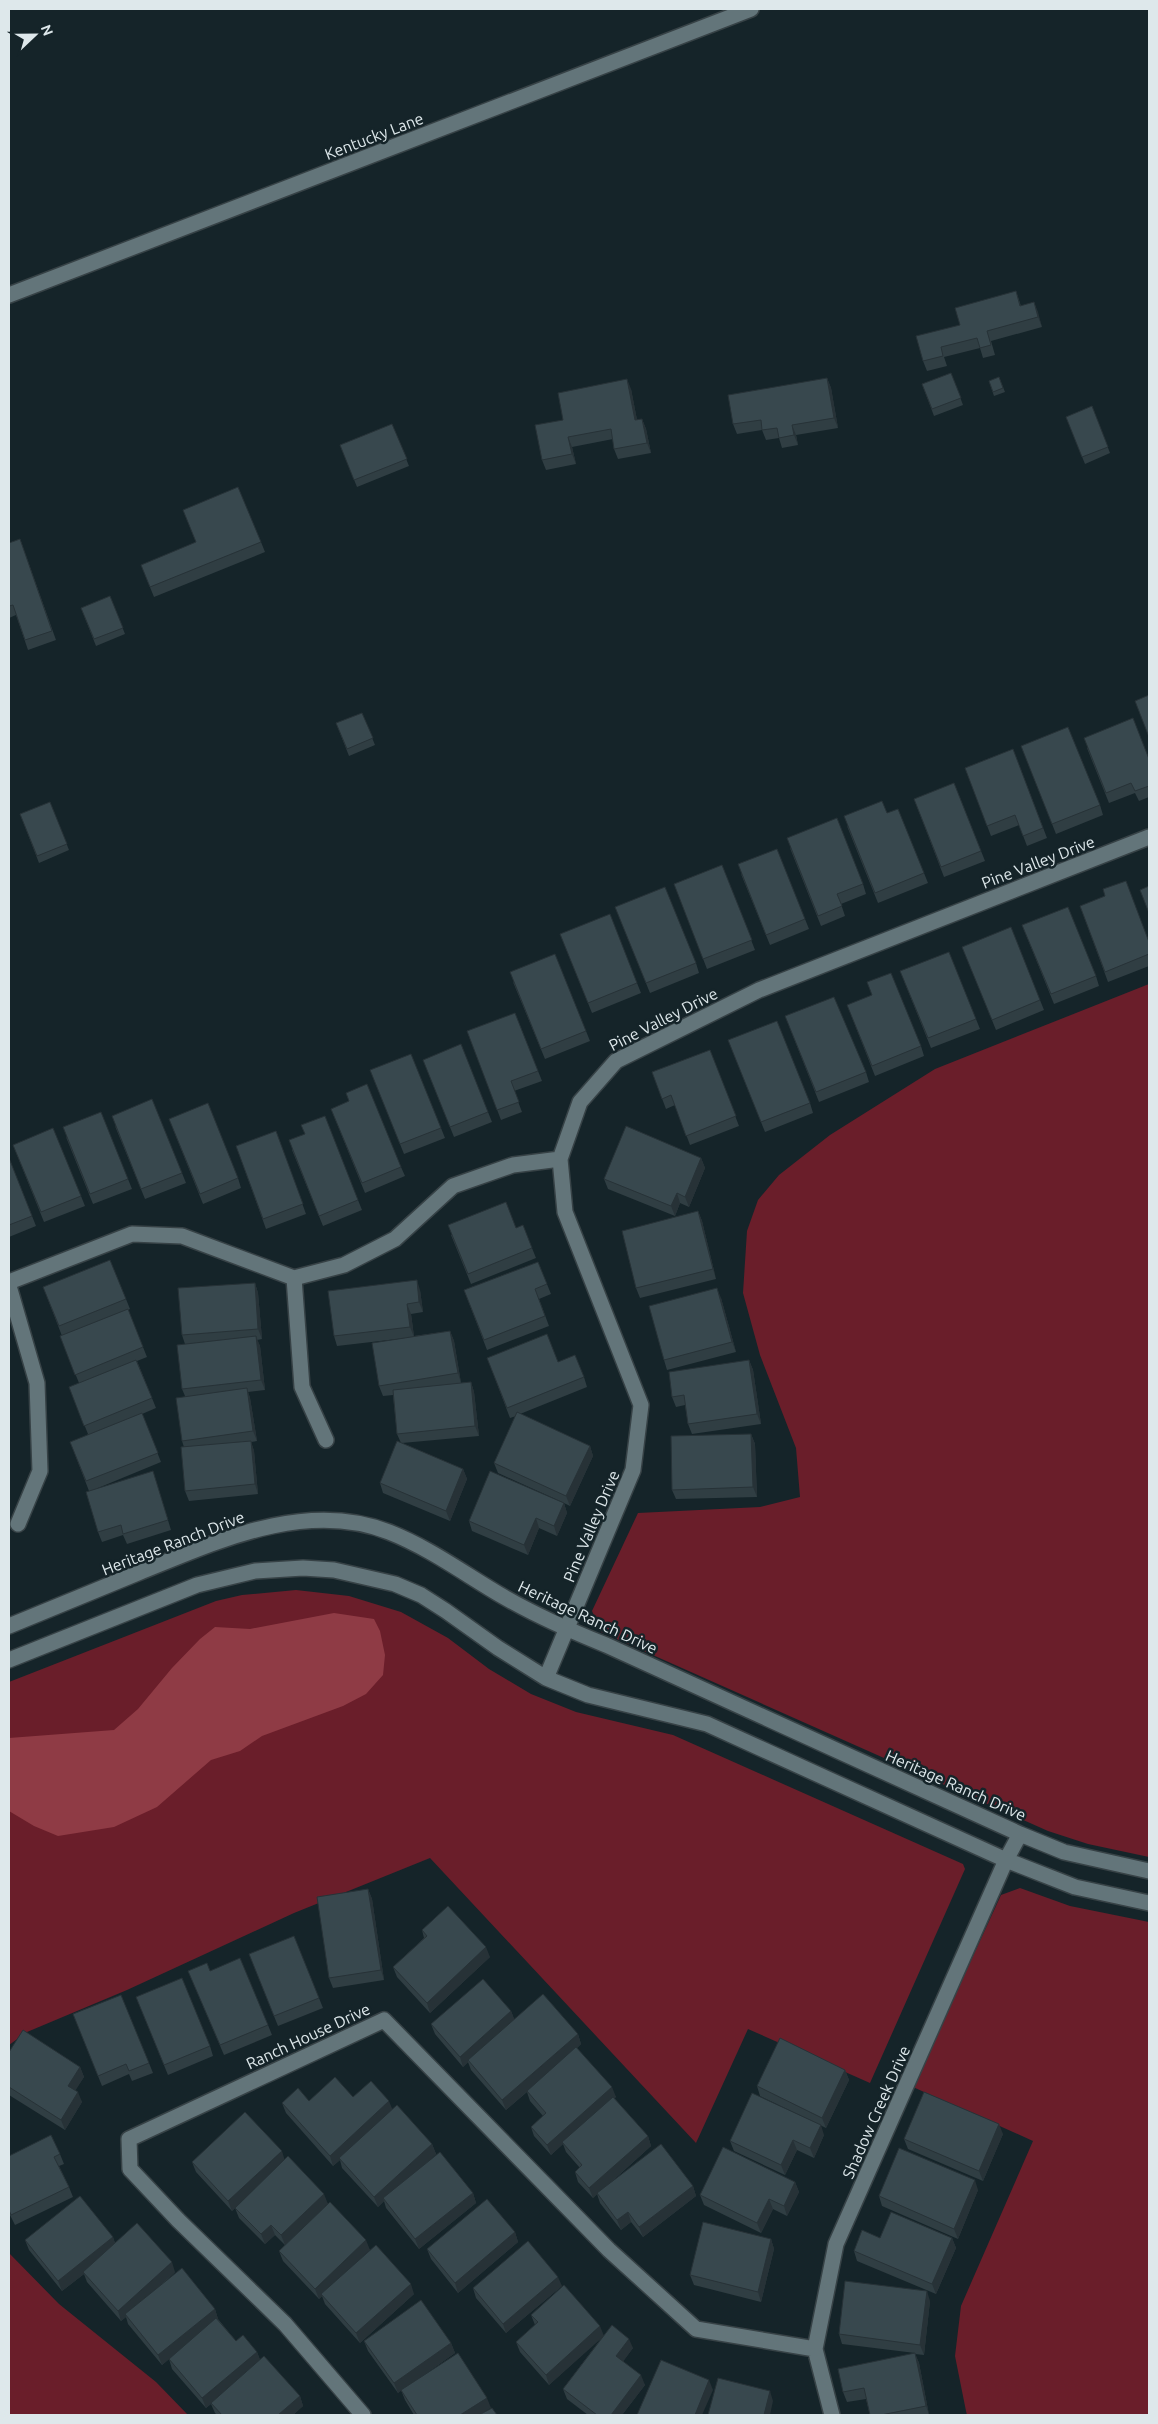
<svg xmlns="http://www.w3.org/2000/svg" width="1158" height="2424" viewBox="0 0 1158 2424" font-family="Ubuntu,sans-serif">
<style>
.green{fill:#6a1e2a}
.water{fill:#8f3b45}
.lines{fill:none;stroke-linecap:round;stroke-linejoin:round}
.minor-casing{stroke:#374246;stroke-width:18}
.minor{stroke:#63757a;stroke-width:15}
.wall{fill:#303e43}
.shaded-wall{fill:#273237}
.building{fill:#38484e;stroke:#273237}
.labels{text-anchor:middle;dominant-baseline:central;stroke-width:5;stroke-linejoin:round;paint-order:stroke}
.street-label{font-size:16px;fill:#dee8eb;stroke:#152429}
</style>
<rect width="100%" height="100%" fill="#152429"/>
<path class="green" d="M1149,984V1857L1088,1844L1048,1831L601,1632L592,1611L638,1513L760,1507L800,1497L796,1448L760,1355L743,1293L747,1231L758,1200L779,1175L830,1135L935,1069Z
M296,1590L349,1596L401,1612L448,1638L489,1669L531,1694L576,1712L673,1735L963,1864L965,1869L870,2083L748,2029L696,2143L430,1858L294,1913L127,1990L27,2032L9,2045V1682L216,1601L242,1595Z
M1020,1888L1070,1906L1149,1922V2415H967L966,2411L955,2356L961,2306L1033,2141L913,2087L1001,1895Z
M9,2253L59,2304L156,2382L188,2415H9Z"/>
<path class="water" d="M334,1613L374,1619L380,1631L385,1655L383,1675L366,1694L343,1706L262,1736L240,1751L211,1760L157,1807L114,1827L58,1836L34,1826L9,1811V1738L114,1730L138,1709L172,1668L200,1639L215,1627L250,1629Z"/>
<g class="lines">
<defs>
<path id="minor" d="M9,295L751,9
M294,1278L302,1387L326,1440
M9,1282L132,1234L182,1236L294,1278L344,1265L395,1239L453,1186L513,1165L560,1159
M9,1286L37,1383L40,1471L18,1524
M9,1626C52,1608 95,1591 138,1573C216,1542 305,1499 389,1532C430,1548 466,1575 504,1597C537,1616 571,1631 606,1645L1020,1834L1064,1852L1149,1871
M9,1660L197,1585L255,1571L303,1568L334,1570L395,1584L421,1595L446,1611L498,1648L546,1678L588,1695L707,1724L1006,1860L1075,1887L1149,1903
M546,1678L633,1470L641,1405L565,1212L560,1159L580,1102L616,1061L759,990L1149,837
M363,2415L285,2324L178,2220L130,2169L129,2139L384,2020L609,2250L696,2329L815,2349
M832,2415L815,2349L836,2244L1006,1860L1020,1834"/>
</defs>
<use href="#minor" class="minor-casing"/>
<use href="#minor" class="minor"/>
</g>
<path class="wall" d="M1016,291L1021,306L1034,302L1042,327L991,341L995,355L983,358L980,348L944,357L947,366L927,371L923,361L960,325Z
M951,373L963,405L934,416L922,384Z
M999,377L1005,392L994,396L989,381Z
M827,378L831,388L838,428L796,435L798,445L782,448L779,438L766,440L762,430L737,434L733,424Z
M631,389L637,420L642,419L646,429L651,453L618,459L614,449L613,439L572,447L576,464L546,470L542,460L563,420Z
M1092,406L1110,453L1085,464L1066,417Z
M392,424L409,466L357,487L340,445Z
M183,510L261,542L265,552L154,597L145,575L196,542Z
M20,539L56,640L28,650L16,615L9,618V543Z
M110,596L125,634L96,646L81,608Z
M362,713L375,745L349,756L336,723Z
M1087,748L1149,759V797L1139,801L1135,793L1109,803Z
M1013,749L1047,838L1027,846L1019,825L991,836L965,768Z
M1025,756L1100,805L1103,815L1056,834Z
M954,783L985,861L944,877L914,799Z
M50,802L69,850L39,863L20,814Z
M847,826L924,873L928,883L878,903Z
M790,848L863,884L866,894L841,904L845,916L821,926Z
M722,865L755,950L707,969L674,884Z
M741,874L805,919L809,929L770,945Z
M1080,906L1149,942V966L1108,982Z
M619,917L696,963L699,973L650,993Z
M1022,925L1096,976L1099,986L1054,1004Z
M564,944L637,983L641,993L592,1013Z
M962,947L1040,1000L1044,1010L996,1030Z
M904,981L976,1019L980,1029L931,1048Z
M513,982L586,1031L590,1041L545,1059Z
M871,995L921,1046L924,1056L875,1076L851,1015Z
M515,1013L542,1081L514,1091L522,1112L501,1120L467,1031Z
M789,1026L866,1072L869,1082L819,1102Z
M710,1050L739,1126L690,1145L675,1105L666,1109L652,1072Z
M732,1050L810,1103L813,1113L765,1132Z
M427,1070L488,1112L492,1122L454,1137Z
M374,1080L441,1128L445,1138L404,1154Z
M331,1109L401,1167L405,1176L365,1193Z
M115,1126L182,1173L186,1183L145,1199Z
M173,1129L238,1178L241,1188L203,1204Z
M276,1131L306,1214L266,1229L236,1146Z
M305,1134L358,1200L362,1210L323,1226L292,1150Z
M66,1137L128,1179L132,1189L93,1204Z
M13,1145L81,1196L85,1206L44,1222Z
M9,1158L36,1226L9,1237Z
M701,1158L705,1168L689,1207L680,1203L675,1216L608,1189L604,1179Z
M698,1211L702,1221L716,1279L640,1298L636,1288Z
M516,1228L532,1248L536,1258L471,1284L451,1235Z
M538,1262L551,1294L539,1299L549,1326L487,1350L464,1290Z
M255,1283L258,1293L262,1339L257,1340L260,1346L265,1390L248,1392L250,1398L257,1441L251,1442L254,1451L258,1494L189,1501L185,1491L184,1447L182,1441L185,1396L182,1389L185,1344L182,1335Z
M420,1290L423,1312L411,1314L414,1336L450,1331L454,1341L461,1383L471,1382L474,1392L479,1436L402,1443L463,1469L467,1479L450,1521L383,1493L380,1483L401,1443L397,1434L393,1395L383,1396L379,1386L406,1338L337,1346L334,1336Z
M47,1297L126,1299L130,1309L128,1310L147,1357L137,1361L156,1408L142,1414L161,1462L98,1488L156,1481L171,1530L127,1544L123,1535L102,1542L98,1532L89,1491L74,1452L88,1434L73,1397L79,1383L64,1346L62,1336Z
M721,1298L736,1352L667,1370L664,1360Z
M749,1360L753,1370L761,1424L692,1434L688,1424L685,1405L676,1407L672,1397Z
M558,1362L584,1377L587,1387L520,1414L590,1446L593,1456L570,1506L564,1503L567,1513L557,1536L539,1528L528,1555L472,1531L469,1521L562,1502L498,1473L494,1463L516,1416L510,1418L491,1368Z
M751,1434L755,1444L757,1497L676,1499L672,1490Z
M368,1889L372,1899L384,1980L333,1988L329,1978Z
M422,1930L490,1957L430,2013L397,1977L393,1967L424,1938Z
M253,1964L319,1998L323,2008L278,2026Z
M188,1971H210L268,2025L272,2035L224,2055Z
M136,1997L210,2046L213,2056L168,2075Z
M511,2011L514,2019L578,2034L581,2044L577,2048L616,2097L614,2098L648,2136L651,2146L608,2185L693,2186L696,2196L643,2237L631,2222L621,2230L600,2203L597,2194L593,2198L578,2182L575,2172L580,2168L566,2152L563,2144L551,2155L534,2136L531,2127L543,2116L530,2101L527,2092L506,2110L471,2070L468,2062L463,2067L435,2034L431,2024Z
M73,2014L149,2063L153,2073L132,2081L129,2074L102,2086Z
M9,2052L80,2067L84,2077L75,2090L82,2102L65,2130L9,2095Z
M845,2070L849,2080L826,2128L760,2096L757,2086Z
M353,2097L393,2109L432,2144L436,2154L427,2163L473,2193L476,2203L419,2249L386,2208L384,2201L378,2207L342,2168L340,2160L333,2166L286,2113L282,2103Z
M1003,2134L983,2181L908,2149L904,2139Z
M824,2135L814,2158L797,2150L785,2175L734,2151L730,2141Z
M60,2154L64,2164L59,2166L69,2187L73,2197L15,2225L9,2213V2156Z
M285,2159L328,2204L370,2250L359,2260L414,2294L360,2343L325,2304L322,2296L319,2299L283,2261L279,2251L285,2245L275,2235L265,2244L239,2218L235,2208L232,2211L196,2172L192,2162Z
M795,2182L799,2192L787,2216L773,2209L761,2233L704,2205L700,2195Z
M978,2190L958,2239L882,2206L879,2196Z
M515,2232L518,2242L458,2293L431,2259L427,2249Z
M113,2237L115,2243L175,2272L164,2283L215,2309L218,2319L236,2341L257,2352L260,2360L300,2396L303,2406L293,2415H217L215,2413L211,2404L206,2408L172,2369L169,2359L162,2365L128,2324L126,2317L121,2321L87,2282L84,2274L62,2291L29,2250L25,2240Z
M952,2238L956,2248L936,2294L857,2261L854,2251Z
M771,2239L774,2249L761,2302L694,2285L690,2275Z
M562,2286L506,2333L476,2298L473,2288Z
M930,2301L924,2355L915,2354L919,2363L929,2415H870L866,2399L847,2402L843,2392L915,2353L842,2344L839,2334Z
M531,2315L604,2336L633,2348L623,2361L645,2385L622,2415H588L567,2399L563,2389L603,2336L549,2385L520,2352L516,2342L535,2325Z
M364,2341L451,2343L455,2353L404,2389L497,2415H414L405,2400L401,2390L398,2393L368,2351Z"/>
<path class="shaded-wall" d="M1034,302L1038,312L1042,327L1038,317Z
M827,378L831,388L838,428L834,418Z
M627,379L631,389L639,430L635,420Z
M642,419L646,429L651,453L647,443Z
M792,425L796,435L798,445L794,435Z
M568,437L572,447L576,464L572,454Z
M701,1158L705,1168L689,1207L685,1197Z
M677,1193L680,1203L675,1216L671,1206Z
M698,1211L702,1221L716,1279L713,1269Z
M417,1280L420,1290L423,1312L419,1302Z
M255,1283L258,1293L262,1339L258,1329Z
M717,1288L721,1298L736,1352L732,1342Z
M407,1304L411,1314L414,1337L410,1327Z
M450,1331L454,1341L461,1383L458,1373Z
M256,1336L260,1346L265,1390L261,1380Z
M749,1360L753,1370L761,1424L757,1414Z
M471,1382L474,1392L479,1436L475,1426Z
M247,1388L250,1398L257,1441L253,1431Z
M751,1434L755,1444L757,1497L753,1487Z
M251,1441L254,1451L258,1494L255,1484Z
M590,1446L593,1456L570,1506L566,1496Z
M463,1469L467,1479L450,1521L446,1511Z
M564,1503L567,1513L557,1536L554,1526Z
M536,1518L539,1528L528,1555L524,1545Z
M368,1889L372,1899L384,1980L381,1970Z
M486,1947L490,1957L430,2013L427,2003Z
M511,2011L515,2021L468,2060V2062L463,2067L460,2057Z
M578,2034L581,2044L506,2110L502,2100Z
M80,2067L84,2077L72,2096L68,2086Z
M845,2070L849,2080L826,2128L822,2118Z
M612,2087L616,2097L564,2144L562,2142L563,2144L551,2155L547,2145Z
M78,2092L82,2102L65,2130L61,2120Z
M389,2101L393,2111L339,2158L340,2160L333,2166L330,2156Z
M999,2124L1003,2134L983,2181L979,2171Z
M821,2125L824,2135L814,2158L810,2148Z
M648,2136L651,2146L593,2198L589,2188Z
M793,2140L797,2150L785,2175L781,2165Z
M432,2144L436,2154L385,2201L383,2198L384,2201L378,2207L374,2197Z
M282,2151L285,2161L232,2211L228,2201Z
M975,2180L978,2190L958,2239L954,2229Z
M795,2182L799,2192L787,2216L784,2206Z
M693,2186L696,2196L643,2237L639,2227Z
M473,2193L476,2203L419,2249L415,2239Z
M324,2194L328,2204L285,2245L281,2235Z
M769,2199L773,2209L761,2233L757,2223Z
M628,2212L631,2222L621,2230L617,2220Z
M271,2225L275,2235L265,2244L261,2234Z
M515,2232L518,2242L458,2293L455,2283Z
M113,2237L116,2247L83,2272L84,2274L62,2291L58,2281Z
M952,2238L956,2248L936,2294L932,2284Z
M771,2239L774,2249L761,2302L758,2292Z
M366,2240L370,2250L322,2295L321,2294L322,2296L319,2299L315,2289Z
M172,2262L175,2272L126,2316L125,2314L126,2317L121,2321L118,2311Z
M558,2277L562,2286L506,2333L503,2324Z
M411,2284L414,2294L360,2343L356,2333Z
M927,2291L930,2301L924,2355L920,2345Z
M215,2309L218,2319L162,2365L158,2355Z
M600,2326L604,2336L549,2385L546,2375Z
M629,2339L633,2348L620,2366L616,2356Z
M451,2343L455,2353L398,2393L394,2383Z
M257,2352L261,2362L206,2408L202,2398Z
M915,2353L919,2363L929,2415L926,2406Z
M641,2375L645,2385L622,2415H611Z
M709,2380L713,2390L702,2415H695Z
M770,2391L773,2401L770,2415H764Z
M300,2396L303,2406L293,2415H278Z
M487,2398L491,2408L479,2415H460Z"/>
<path class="building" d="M1016,291L1020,306L1034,302L1038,317L987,331L991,345L980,348L977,338L941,347L943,356L923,361L916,336L960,325L955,308Z
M951,373L961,398L932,409L922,384Z
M999,377L1003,388L993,392L989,381Z
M827,378L834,418L792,425L794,435L779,438L777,428L762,430L761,420L733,424L728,395Z
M627,379L635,420L642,419L647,443L614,449L611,429L568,437L572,454L542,460L535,425L563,420L558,393Z
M1092,406L1108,447L1082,457L1066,417Z
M392,424L407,459L354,480L340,445Z
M238,487L261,542L150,587L141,565L196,542L183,510Z
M20,539L52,631L25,640L13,605L9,606V543Z
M110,596L123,628L94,639L81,608Z
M1149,695V737L1135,701Z
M362,713L373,738L347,749L336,723Z
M1133,718L1149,759V786L1135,791L1131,783L1106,793L1084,738Z
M1068,727L1100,805L1052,824L1021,746Z
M1013,749L1043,828L1023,836L1015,815L987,826L965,768Z
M954,783L981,851L941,867L914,799Z
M882,801L887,813L898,809L924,873L875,893L844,816Z
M50,802L67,844L37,856L20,814Z
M837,818L863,884L837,894L842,906L818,916L787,838Z
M777,849L805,919L766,935L738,864Z
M722,865L752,940L703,959L674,884Z
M1126,881L1149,942V954L1105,972L1080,906L1105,896L1103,889Z
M1149,886V913L1140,890Z
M665,887L696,963L646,983L615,907Z
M1068,907L1096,976L1051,994L1022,925Z
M610,914L637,983L588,1003L560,934Z
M1011,927L1040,1000L992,1020L962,947Z
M949,952L976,1019L928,1038L900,971Z
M555,954L586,1031L541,1049L510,972Z
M891,973L921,1046L872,1066L847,1005L872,995L867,982Z
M834,997L866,1072L816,1092L785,1016Z
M515,1013L538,1071L511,1081L519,1102L497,1110L467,1031Z
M777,1021L810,1103L761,1122L728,1040Z
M461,1044L488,1112L450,1127L423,1060Z
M710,1050L736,1116L686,1136L671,1095L662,1099L652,1072Z
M411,1054L441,1128L400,1144L370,1070Z
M367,1084L401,1167L362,1183L331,1109L349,1101L346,1093Z
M152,1099L182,1173L141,1189L112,1116Z
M208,1103L238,1178L200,1194L169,1119Z
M101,1112L128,1179L90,1194L63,1127Z
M325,1116L358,1200L319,1216L289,1140L305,1134L301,1125Z
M626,1126L701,1158L685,1197L677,1193L671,1206L604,1179Z
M53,1128L81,1196L41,1212L13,1145Z
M276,1131L303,1204L263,1219L236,1146Z
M9,1158L32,1216L9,1225Z
M506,1202L516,1228L523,1225L532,1248L468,1274L448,1225Z
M698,1211L713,1269L636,1288L622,1231Z
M110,1260L126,1299L59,1326L43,1287Z
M538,1262L547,1284L535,1289L545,1316L484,1340L464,1290Z
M417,1280L419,1302L407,1304L410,1327L334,1336L328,1291Z
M255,1283L258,1329L182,1335L178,1288Z
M717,1288L732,1342L664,1360L649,1306Z
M128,1309L143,1347L75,1375L60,1336Z
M450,1331L458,1373L379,1386L372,1343Z
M547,1334L558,1362L575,1355L584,1377L507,1408L487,1358Z
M256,1336L261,1380L182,1389L177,1345Z
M136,1360L152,1398L84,1426L69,1387Z
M749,1360L757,1414L688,1424L684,1395L672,1397L669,1372Z
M471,1382L475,1426L397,1434L393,1390Z
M247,1388L253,1431L182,1441L176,1398Z
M517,1412L590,1446L566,1496L494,1463Z
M142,1413L158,1453L86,1481L70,1442Z
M751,1434L753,1487L672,1490L671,1436Z
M251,1441L255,1484L185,1491L181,1447Z
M397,1441L463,1469L446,1511L380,1483Z
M153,1471L168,1520L123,1534L121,1525L98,1532L86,1492Z
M490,1471L564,1503L554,1526L536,1518L524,1545L469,1521Z
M368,1889L381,1970L329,1978L317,1897Z
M448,1906L486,1947L427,2003L393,1967L427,1936L422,1930Z
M294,1936L319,1998L274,2016L249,1954Z
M240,1958L268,2025L220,2045L188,1971L207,1963L210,1971Z
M182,1978L210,2046L164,2065L136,1997Z
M483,1979L511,2011L460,2057L431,2024Z
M543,1994L578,2034L502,2100L468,2060Z
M121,1995L149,2063L129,2071L126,2064L98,2076L73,2014Z
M23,2030L80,2067L68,2086L78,2092L61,2120L9,2087V2052Z
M780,2038L845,2070L822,2118L757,2086Z
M576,2047L612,2087L547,2145L531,2127L546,2113L527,2091Z
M335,2077L353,2097L371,2081L389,2101L330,2156L282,2103L298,2088L309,2101Z
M924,2092L999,2124L979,2171L904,2139Z
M752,2093L821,2125L810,2148L793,2140L781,2165L730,2141Z
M613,2097L648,2136L589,2188L575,2172L582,2165L562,2142Z
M397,2105L432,2144L374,2197L339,2158Z
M245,2112L282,2151L228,2201L192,2162Z
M51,2135L60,2154L54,2157L69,2187L11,2215L9,2210V2156Z
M661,2144L693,2186L639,2227L628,2212L617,2220L597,2193Z
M723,2147L795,2182L784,2206L769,2199L757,2223L700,2195Z
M899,2148L975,2180L954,2229L879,2196Z
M440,2152L473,2193L415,2239L383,2198Z
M288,2156L324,2194L281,2235L271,2225L261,2234L235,2208Z
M80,2196L113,2237L58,2281L25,2240Z
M487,2199L515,2232L455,2283L427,2249Z
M330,2202L366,2240L315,2289L279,2251Z
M891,2212L952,2238L932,2284L854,2251L862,2230L880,2238Z
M703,2222L771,2239L758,2292L690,2275Z
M137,2223L172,2262L118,2311L83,2272Z
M528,2241L558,2277L503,2324L473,2288Z
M376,2245L411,2284L356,2333L321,2294Z
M182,2268L215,2309L158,2355L125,2314Z
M845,2281L927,2291L920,2345L839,2334Z
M564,2285L600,2326L546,2375L516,2342L538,2322L531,2315Z
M421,2300L451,2343L394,2383L364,2341Z
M216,2318L236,2341L243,2335L257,2352L202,2398L169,2359Z
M612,2325L629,2339L616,2356L641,2375L611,2415H597L563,2389Z
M458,2353L487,2398L460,2415H417L401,2390Z
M915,2353L926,2406L881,2415H870L864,2388L843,2392L838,2369Z
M264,2356L300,2396L278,2415H222L211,2403Z
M661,2360L709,2380L695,2415H637Z
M718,2378L770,2391L764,2415H708Z
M492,2408L497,2415H479Z"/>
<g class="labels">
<g class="street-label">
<text transform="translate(374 136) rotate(-21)">Kentucky Lane</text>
<text transform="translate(1038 862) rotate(-21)">Pine Valley Drive</text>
<text transform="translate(663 1019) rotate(-27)">Pine Valley Drive</text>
<text transform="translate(591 1526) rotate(-67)">Pine Valley Drive</text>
<text transform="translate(173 1543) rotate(-21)">Heritage Ranch Drive</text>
<text transform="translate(588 1617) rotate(25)">Heritage Ranch Drive</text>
<text transform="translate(956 1785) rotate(24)">Heritage Ranch Drive</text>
<text transform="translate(308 2036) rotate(-25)">Ranch House Drive</text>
<text transform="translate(876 2112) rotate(-66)">Shadow Creek Drive</text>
</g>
</g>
<rect width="1158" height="2424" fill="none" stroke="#dee8eb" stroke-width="20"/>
<g transform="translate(35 35) rotate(68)" stroke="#152429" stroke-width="4" paint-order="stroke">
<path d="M0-4L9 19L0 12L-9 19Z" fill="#dee8eb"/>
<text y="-8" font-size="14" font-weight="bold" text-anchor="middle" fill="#dee8eb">N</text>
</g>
</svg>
